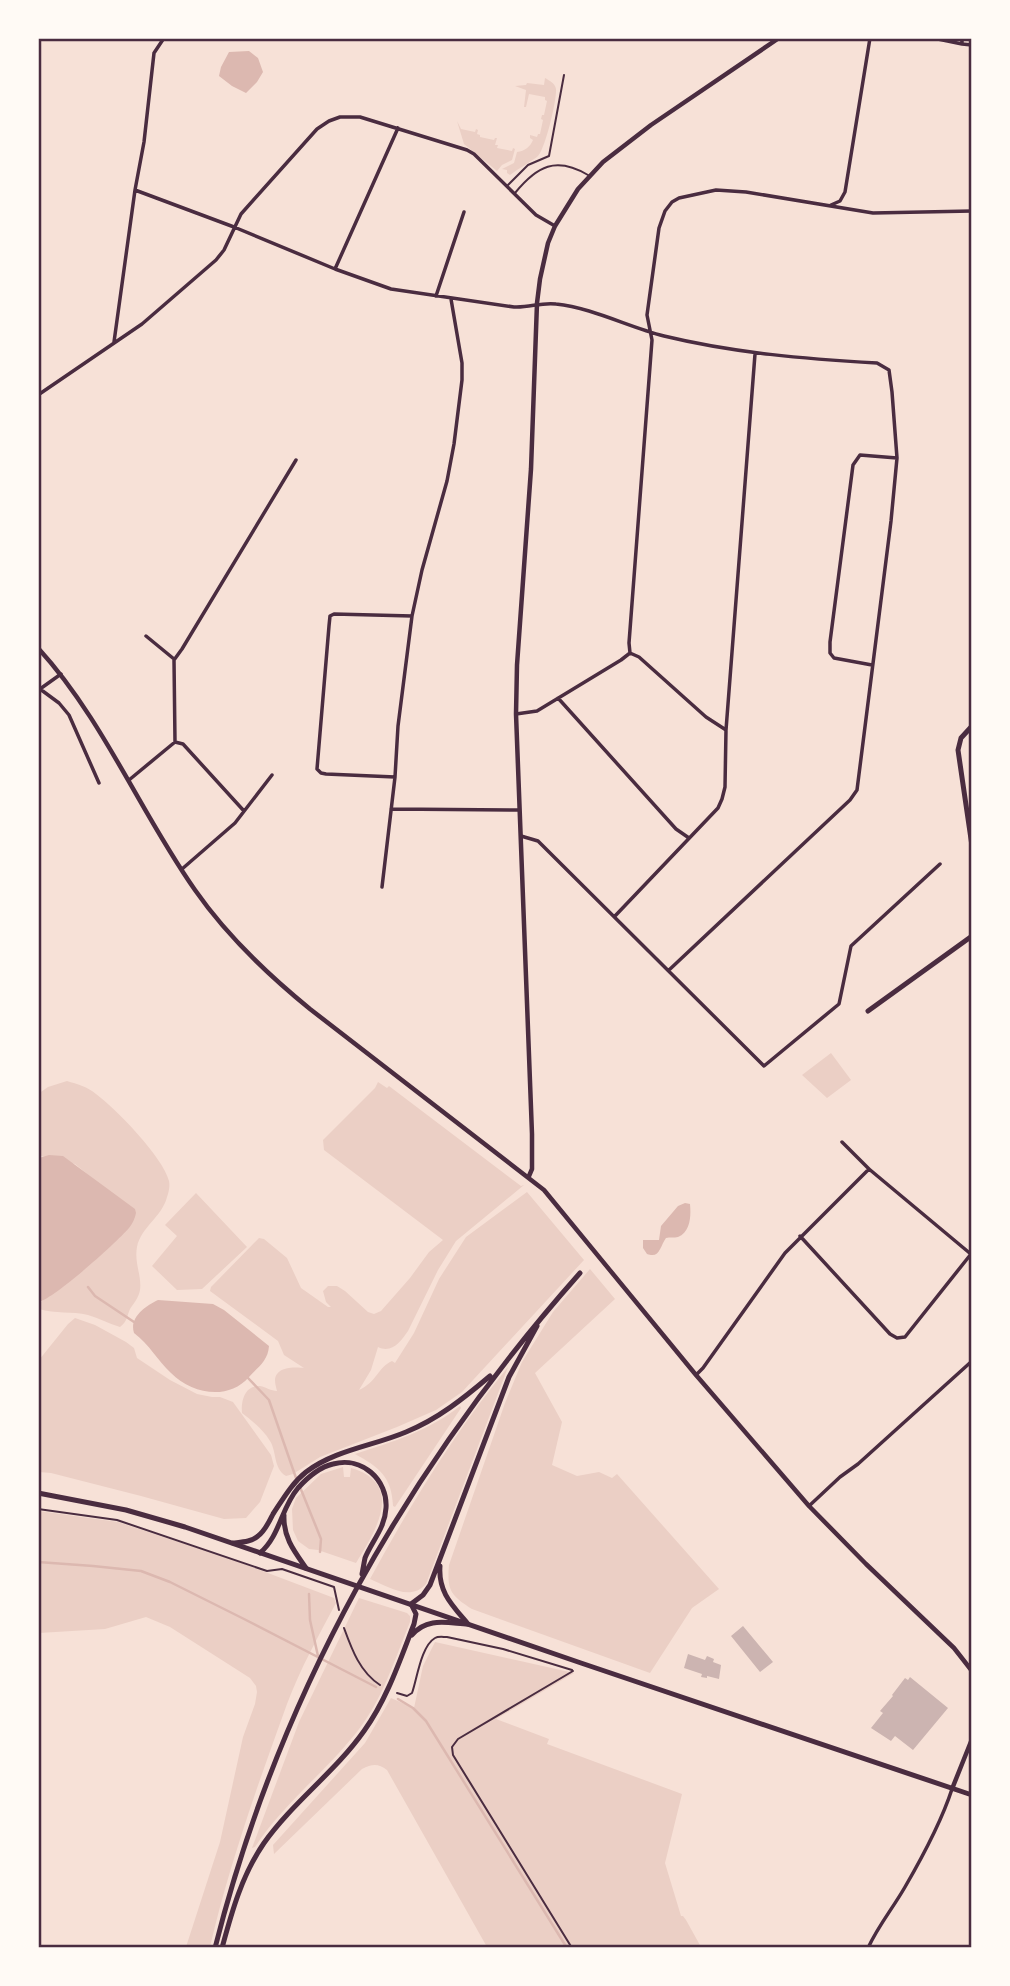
<svg xmlns="http://www.w3.org/2000/svg" width="1010" height="1986" viewBox="0 0 1010 1986" font-family="'Noto Sans',sans-serif">
<style>
.green{fill:#ebcfc5}
.water{fill:#dcb8b0}
.lines{fill:none;stroke-linecap:round;stroke-linejoin:round}
.stream{stroke:#dcb8b0;stroke-width:2.5}
.building{fill:#ccb4b1}
.path{stroke:#4a2c40;stroke-width:2}
.service{stroke:#4a2c40;stroke-width:2}
.minor{stroke:#4a2c40;stroke-width:3.5}
.tertiary{stroke:#4a2c40;stroke-width:4.5}
.secondary{stroke:#4a2c40;stroke-width:5}
.primary{stroke:#4a2c40;stroke-width:5}
.neatline{fill:none;stroke:#4a2c40;stroke-width:2.5}
</style>
<rect width="100%" height="100%" fill="#f7e1d7"/>
<path class="green" d="M545,78C550,81 555,83 556,89C557,99 545,151 537,157C529,163 519,168 510,175L507,173V170L502,169L514,163L517,152C525,151 530,147 533,140L530,138V135L537,137L538,134H540L543,120L541,119L542,115H544L547,101L545,100V97L529,94L526,107H524L526,90L515,86L526,85L527,83L544,85Z
M457,121L461,129L475,132L476,129L478,130L477,134L480,135V137L494,140L495,138H497L495,145H498L497,148L512,151L513,148L515,149L512,160L502,165L497,171L464,144Z
M831,1053L851,1080L827,1098L802,1075Z
M67,1081C77,1084 88,1087 96,1094C116,1109 163,1157 169,1181C170,1185 169,1192 167,1197C162,1217 141,1227 137,1247C134,1263 142,1276 140,1290C139,1297 134,1303 130,1309C127,1316 127,1322 120,1327C109,1324 99,1318 88,1315C72,1311 55,1314 39,1309V1302H41L134,1209L119,1200L75,1164L41,1156L39,1158L38,1094L48,1087Z
M378,1082L387,1088L389,1086L521,1186L524,1185L456,1241L438,1270L408,1331C401,1341 392,1354 378,1347L371,1370L359,1390C377,1382 378,1367 392,1361L395,1363L414,1333L439,1279L466,1237L527,1192L584,1260L462,1392L436,1410L397,1427L320,1457L293,1474L286,1476C273,1468 277,1452 270,1441C263,1429 252,1421 242,1413C241,1402 244,1385 260,1386C266,1387 271,1391 277,1391C276,1387 275,1384 275,1380C276,1366 296,1367 304,1368L284,1355L278,1341L210,1291L211,1287L259,1238L264,1239L287,1258L301,1288L328,1307H331L326,1302L323,1291L328,1286H337L345,1291L368,1312L374,1314L381,1311L410,1278L429,1252L443,1240L324,1150L323,1140L375,1088Z
M196,1193L247,1247L202,1289L177,1290L152,1266L177,1236L165,1225Z
M590,1269L615,1299L535,1373L562,1422L552,1465L577,1476L599,1472L612,1478L617,1474L719,1589L692,1608L650,1673L472,1609C450,1595 447,1590 449,1565L505,1403L522,1362L553,1312Z
M75,1318L95,1325L126,1342L134,1348L137,1358L170,1380L197,1394L212,1397H220L233,1402L271,1455L274,1466L260,1502L246,1518L224,1519L141,1496L51,1473L39,1472V1360L68,1324Z
M508,1367L426,1584C410,1602 387,1586 370,1579C410,1505 455,1432 508,1367Z
M460,1406L461,1408L395,1507L393,1506C392,1477 379,1467 355,1454C392,1442 429,1431 460,1406Z
M343,1467L344,1477H350L351,1468C406,1484 375,1532 356,1563L318,1550L309,1549L298,1541L293,1530L292,1509L296,1498L321,1474Z
M39,1511L118,1522L231,1559L334,1598L336,1603C319,1635 300,1669 287,1704C258,1784 229,1865 210,1947H186L220,1842L243,1737L255,1704L257,1692L256,1686L250,1678L170,1627L146,1617L105,1629L39,1633Z
M359,1598L407,1613L410,1616V1622C396,1656 384,1695 362,1725C330,1769 285,1801 255,1847L252,1848L299,1722Z
M435,1642L574,1673L496,1719L549,1739L547,1744L682,1794L665,1863L681,1916H683L686,1920L701,1947H487L387,1770C378,1763 372,1764 362,1769L274,1854L273,1845L365,1743L391,1698L414,1708L423,1666Z"/>
<path class="water" d="M249,51L258,58L263,72L257,82L246,93L232,86L219,76L221,67L229,52Z
M49,1155L63,1156L135,1209L136,1213C135,1218 133,1223 129,1228C116,1243 56,1297 39,1302V1158Z
M685,1203L690,1204C691,1215 691,1232 678,1237C674,1238 670,1237 666,1238C660,1246 660,1259 647,1254L643,1248V1240H659L661,1226L678,1206Z
M158,1300L213,1304L224,1310L269,1346C268,1361 258,1367 249,1377C228,1401 192,1394 171,1373C158,1361 149,1344 134,1333C129,1318 145,1306 158,1300Z"/>
<g class="lines">
<path class="stream" d="M88,1287L95,1296L134,1322
M248,1378L269,1400L296,1478
M300,1487L321,1539L320,1552
M38,1562L93,1566L141,1571L170,1582L244,1619L376,1687
M309,1594L310,1620L318,1656
M398,1699L413,1708L426,1721L567,1948"/>
</g>
<path class="building" d="M743,1626L773,1662L760,1672L731,1636Z
M688,1654L705,1660L707,1656L714,1659L713,1662L721,1665L719,1679L707,1676V1678L701,1677L702,1674L684,1668Z
M910,1677L948,1708L913,1750L895,1736L891,1741L871,1728L883,1713L880,1711L893,1696L892,1695L905,1678L908,1680Z"/>
<g class="lines">
<path class="path" d="M38,1509L117,1520L267,1571L282,1569L334,1587L339,1610
M344,1628C352,1650 360,1672 380,1685
M397,1693L407,1696L412,1693C417,1679 421,1646 435,1638C438,1636 443,1637 447,1637L503,1649L572,1670
M572,1948L453,1755L452,1747L458,1739L573,1671"/>
<path class="service" d="M507,186L528,165L549,156L564,75
M515,193C537,166 556,156 588,175"/>
<path class="minor" d="M933,38L962,44
M962,38V44L972,45
M135,190L234,227L335,269L391,289L514,307C529,308 541,302 556,304C593,308 628,327 664,336C734,353 806,359 877,363L889,370L892,392L897,458L891,521L857,790L850,800L669,970
M831,205L840,201L845,192L870,38
M335,269L398,128
M436,296L464,212
M114,342L135,190L144,142L154,53L164,38
M38,395L142,324L216,260L224,250L241,214L317,129L329,121L340,117H360L467,150L474,154L536,215L555,226
M146,636L174,659
M630,653L629,643L652,340L647,315L659,228L665,211L672,202L679,198L716,190L746,192L873,213L972,211
M630,653L639,657L706,717L726,730
M872,665L834,658L830,653V642L853,465L860,455L897,458
M40,689L59,703L69,715L99,783
M40,689L61,674
M558,698L676,829L689,838
M516,714L537,711L621,660L630,653
M175,742L174,660L182,649L296,460
M395,777L326,774L321,773L317,769L329,626L330,616L334,614L412,616
M129,780L175,742L183,744L244,811
M391,809L519,810
M521,836L538,841L764,1066L839,1004L851,946L940,864
M182,869L235,823L272,775
M382,887L395,777L398,726L412,616L422,570L447,481L454,444L462,380V363L451,299
M615,916L718,808L722,799L725,787L726,730L755,354
M842,1142L869,1169L972,1255
M800,1236L890,1334L897,1338L905,1337L971,1254
M696,1375L703,1368L785,1253L869,1169
M809,1506L840,1477L858,1464L972,1361
M868,1948C878,1926 893,1908 905,1887C923,1856 941,1823 952,1789"/>
<path class="tertiary" d="M38,648C103,719 140,812 195,890C227,936 267,974 310,1009L544,1190L696,1375L809,1506L866,1564L954,1648L972,1671
M529,1176L532,1169V1134L516,714L517,665L531,469L537,303L540,279L548,243L555,226L578,189L603,162L651,125L779,38
M952,1789L972,1739"/>
<path class="secondary" d="M38,1493L126,1510L185,1527L581,1663L972,1795"/>
<path class="primary" d="M972,726L961,738L958,750L972,846
M868,1011L972,936
M284,1515C283,1537 294,1551 306,1568
M233,1543C242,1542 251,1542 258,1536C265,1531 269,1522 273,1514C283,1499 292,1483 306,1472C335,1450 373,1446 406,1432C438,1419 464,1398 490,1376
M260,1553C280,1536 281,1508 298,1488C307,1478 320,1467 333,1464C362,1456 388,1480 386,1508C385,1528 372,1541 365,1558C364,1563 363,1569 362,1574
M440,1566C438,1592 452,1605 468,1624
M412,1635C427,1617 447,1623 468,1624
M215,1948C279,1694 407,1468 580,1273
M222,1948C232,1911 242,1875 264,1843C293,1802 335,1772 364,1731C387,1699 400,1660 414,1624L416,1614L411,1604L423,1595L430,1585L509,1377L537,1326"/>
</g>
<rect width="1010" height="1986" fill="none" stroke="#fffaf5" stroke-width="80"/>
<rect x="40" y="40" width="930" height="1906" class="neatline"/>
</svg>
